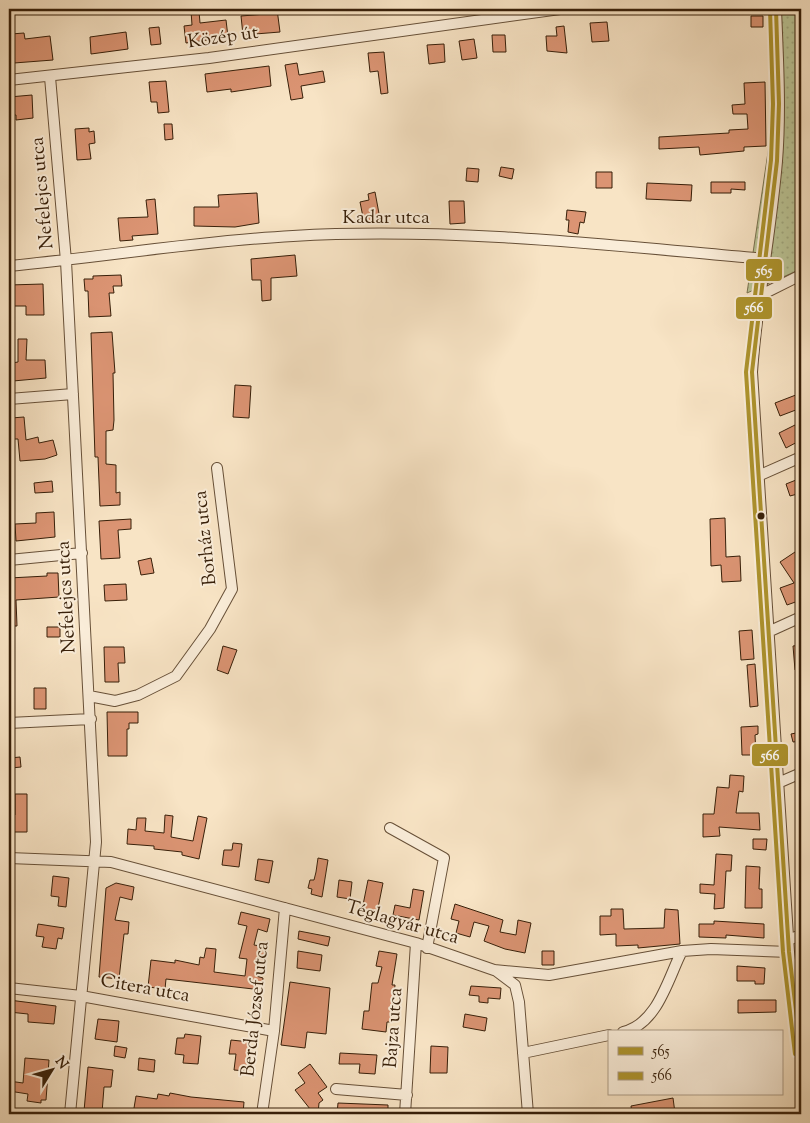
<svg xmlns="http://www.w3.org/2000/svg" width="810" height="1123" viewBox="0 0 810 1123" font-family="'Sorts Mill Goudy',serif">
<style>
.garden{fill:url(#garden-dots);stroke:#797250}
.building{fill:#db9473;stroke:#371f09}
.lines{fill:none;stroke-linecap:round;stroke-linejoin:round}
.minor-casing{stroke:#675038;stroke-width:12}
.minor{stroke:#faedd9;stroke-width:10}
.bus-1-casing{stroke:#faedd9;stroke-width:8}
.bus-2-casing{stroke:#faedd9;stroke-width:8}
.bus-1{stroke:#ad932c;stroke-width:4}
.bus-2{stroke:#ad932c;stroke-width:4}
.bus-dot{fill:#371f09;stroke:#faedd9;stroke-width:2}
.labels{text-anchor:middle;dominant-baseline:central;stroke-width:4;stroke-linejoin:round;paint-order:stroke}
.street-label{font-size:19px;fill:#371f09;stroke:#faedd9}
.line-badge{stroke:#faedd9;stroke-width:2}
.badge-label{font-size:14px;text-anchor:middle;font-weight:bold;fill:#fff}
</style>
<defs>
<pattern id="garden-dots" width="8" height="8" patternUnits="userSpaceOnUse" patternTransform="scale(1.25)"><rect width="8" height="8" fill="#bbc596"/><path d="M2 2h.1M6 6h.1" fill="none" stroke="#a1a980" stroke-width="1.8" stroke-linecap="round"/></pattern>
</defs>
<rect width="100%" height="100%" fill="#f8e4c5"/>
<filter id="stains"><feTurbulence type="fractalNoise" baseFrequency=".004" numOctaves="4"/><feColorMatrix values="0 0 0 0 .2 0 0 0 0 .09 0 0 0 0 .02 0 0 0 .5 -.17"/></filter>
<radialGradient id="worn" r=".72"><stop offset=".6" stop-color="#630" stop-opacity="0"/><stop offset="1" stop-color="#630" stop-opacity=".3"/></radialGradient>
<path class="garden" d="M769,9H801V269L747,293L770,139Z"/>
<path class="building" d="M265,9H277L280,32L243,35L241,16L266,14Z
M191,11H199L200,23L226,20L228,37L186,43L184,26L192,25Z
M751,16H763V27H751Z
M607,22L609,41L592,42L590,23Z
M564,26L567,53L547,51L546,36H557L556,27Z
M159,27L161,44L151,45L149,28Z
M126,32L128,49L91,54L90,37Z
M24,33L25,39L50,36L53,60L14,63L11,34Z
M492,35H505L506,52H493Z
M474,39L477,58L462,60L459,41Z
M444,44L445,62L429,64L427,45Z
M384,52L388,93L381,94L378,71L370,72L368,53Z
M297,63L299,75L323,71L325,82L301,86L303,98L291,100L285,65Z
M269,66L271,86L231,92V89L207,92L205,74Z
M166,81L169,112L158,113L157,102H151L149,82Z
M765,82L766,146L744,147V151L700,155L699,147L659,149V137L729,133V130L748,129L747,114H733L732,105L745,104L744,83Z
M32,95L33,118L16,120V115H11L9,97Z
M164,124H172L173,139L165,140Z
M89,128V132L94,131L95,143L89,144L91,159L77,160L75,129Z
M501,167L514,169L512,179L499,176Z
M467,168L479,169L478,182L466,181Z
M596,172H612V188H596Z
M711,182H745V190L731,189V193H711Z
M647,183L692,185L691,201L646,199Z
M375,192L380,219L364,222L360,202L369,200L368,194Z
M257,193L259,223L235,227L194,226V207H219L218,195Z
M155,199L158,234L132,236L133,240L120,241L118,218L148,217L146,200Z
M449,201H464L465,223L450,224Z
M567,210L586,212L584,223L580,222L578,234L568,232L569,220H566Z
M295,255L297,276L271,278V300L262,301L261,280H252L251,259Z
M121,275L122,286H113L114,293H109L111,316L89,317L88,291H85L84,279H93V276Z
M43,284L44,315H26V306H9V285Z
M112,332L115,373H113L114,420L113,430L106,431V464L116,465V493L120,492V505L100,506L98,457H95L91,333Z
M18,339H27L26,360H45L46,378L13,381L12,363L18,362Z
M235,385L251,386L249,418L233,417Z
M801,393V408L780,416L775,403Z
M24,417L26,440L38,437L39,443L53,440L57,455L45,459L20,461L18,439H13L11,418Z
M795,425L801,440L786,448L779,433Z
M801,478V493L790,496L786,484Z
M52,481L53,492L35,493L34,483Z
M54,512L55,537L16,541L15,524L36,523V513Z
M725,518L726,557L740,556L741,581L722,582L721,565L711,566L710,519Z
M131,519V529L118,530L120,558L101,559L99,521Z
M801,548V600L787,605L780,588L794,583L780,562Z
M151,558L154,573L141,575L138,561Z
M47,573H58L59,597L16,600L17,626H9V578L47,576Z
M126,584L127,600L105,601L104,585Z
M47,627H60V637H47Z
M752,630L754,659L741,660L739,631Z
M801,645V670H795L793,646Z
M223,646L237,650L228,674L217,670Z
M104,647H124L125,663H118L119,682H105Z
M755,664L758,706L750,707L747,665Z
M34,688H46V709H34Z
M107,712H138V723H129V729H127V756H108Z
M758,726V734L755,735L756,755H742L741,727Z
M801,732V741L793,742L791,734Z
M20,757L21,767L11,768L10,758Z
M730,775L744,776L743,792L739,791L736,813H759L760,830L719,827L720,836L703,837V814H714L717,787L729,788Z
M15,794H27V832H14V824H10V815H15Z
M165,815L173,816L171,837L193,841L198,816L207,818L199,859L182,855V852L154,849V846L127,844L128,829L136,830L137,818H146L145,831L164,833Z
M753,839H767L766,850L753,849Z
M233,843L242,844L239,867L222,865L224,850H232Z
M716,854L732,855L731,871H726L724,908L714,909L715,894L700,893V884L714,885Z
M318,858L328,860L322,897L311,894L312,889L308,888L310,880H314L316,872Z
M258,859L273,861L269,883L255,880Z
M746,866L760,867L759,889H762V908H745Z
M53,876L69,878L66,907L58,906L59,897L51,896Z
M339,880L352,882L350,899L337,897Z
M368,880L383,883L377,913L362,910Z
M116,883L134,887L132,900L120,897L115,920L129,922L128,934H124L119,979L99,977L106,888Z
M413,889L424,891L419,920L393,915L395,905L410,908Z
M455,904L503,920L500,932L516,935L518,920L531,923L525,953L505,949L484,941L489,926L474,922L470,937L456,933L459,921L451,919Z
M611,909H623L624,929L664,928L665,909L678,910L680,944L638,948V945L616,946V934L600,935V916H611Z
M241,912L270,919L267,932L258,929L254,945L267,947L265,965L257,964L256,976L263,978L262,990L166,979L165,989L148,987L151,960L175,963V960L199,965L200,957L204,958L206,948L216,949L214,972L245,976L247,959L239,958L247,926L238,924Z
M714,921L764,924V938L726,935V938L699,937V924H714Z
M38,924L64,928L62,939L58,938L56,949L42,947L44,937L36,936Z
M299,931L330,937L328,946L298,939Z
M298,951L322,955L320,971L297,968Z
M379,951L397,954L392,985H395L392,1022H387L386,1032L362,1029L364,1011H369L372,983H378L382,967L376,966Z
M542,951H554V965H542Z
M737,966L765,968L764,984H755V981H737Z
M290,982L330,988L326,1034L307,1032L305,1048L281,1045Z
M471,986L501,988L500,999L488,998V1003L479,1002V996L469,995Z
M9,1000L56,1006L54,1024L28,1022V1014L9,1012Z
M738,1000H776V1012L738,1013Z
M465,1014L487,1018L485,1031L463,1027Z
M98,1019L119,1021L117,1042L95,1039Z
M185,1034L201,1036L198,1064L183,1063L184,1055L175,1054L177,1038H184Z
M231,1040L250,1042L247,1071L234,1070L236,1054H229Z
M115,1046L127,1048L125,1058L114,1056Z
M431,1046L448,1047L447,1073H430Z
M340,1053L377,1055L375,1074L359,1073L360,1064H339Z
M25,1058L49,1060L46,1100H41V1103L27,1101L28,1094L9,1091V1081L23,1083Z
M139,1058L155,1060L154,1072L138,1070Z
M310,1064L327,1087L318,1093L323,1100L319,1103L318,1114H314L295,1090L305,1083L298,1073Z
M88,1067L113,1070L111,1087H104L102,1113L84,1111Z
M170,1093L191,1097L244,1102L243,1114H201L170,1109L169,1114H133L136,1096L157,1099L158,1094L169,1096Z
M673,1098L675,1113L632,1114L631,1106Z
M338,1103L388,1105V1114H337Z"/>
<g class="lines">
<defs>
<path id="minor" d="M776,9C778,59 781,111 777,161C771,232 757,301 752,372L789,952L801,1053
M50,77L66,261L96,842L70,1114
M9,80L209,58L560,9
M9,266C104,257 198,241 293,236C450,227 608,245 765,259
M759,296L801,275
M9,399L73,394
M758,476L801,457
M9,560L82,553
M768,632L801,617
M89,696L115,701L138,695L176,676L210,629L232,589L217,468
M9,723L91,719
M778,783L801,773
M390,828L444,858L427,948
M9,858L111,862L416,943L494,970L549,975L682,951L711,949L789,952
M788,940L801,935
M495,970L515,985L519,1002L528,1114
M9,988L81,996L274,1031
M623,1032C658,1024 668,978 682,951
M523,1053L609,1035
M336,1089L407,1095
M262,1114L274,1031L285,908
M405,1114L416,943"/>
</defs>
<use href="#minor" class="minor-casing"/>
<use href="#minor" class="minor"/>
<defs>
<path id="bus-1" d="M776,9L779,104L777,161L752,372L789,952L801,1053"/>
<path id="bus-2" d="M770,9L773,104L771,160L746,372L783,952L795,1054"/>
</defs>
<use href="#bus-1" class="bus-1-casing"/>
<use href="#bus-2" class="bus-2-casing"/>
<use href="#bus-1" class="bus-1"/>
<use href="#bus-2" class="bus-2"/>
</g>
<circle class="bus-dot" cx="761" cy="516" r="4.5"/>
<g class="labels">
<g class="street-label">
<text transform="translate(223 38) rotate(-8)">Közép út</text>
<text transform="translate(43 193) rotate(-95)">Nefelejcs utca</text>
<text x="386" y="218">Kadar utca</text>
<text transform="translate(206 538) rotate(-96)">Borház utca</text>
<text transform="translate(67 597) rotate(-93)">Nefelejcs utca</text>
<text transform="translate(402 923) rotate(16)">Téglagyár utca</text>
<text transform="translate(145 989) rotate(10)">Citera utca</text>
<text transform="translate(256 1009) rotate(-84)">Berda József utca</text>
<text transform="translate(394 1028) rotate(-86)">Bajza utca</text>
</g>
</g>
<g class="line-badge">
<rect x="745" y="258" width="38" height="24" rx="5" fill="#ad932c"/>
<rect x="735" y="296" width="38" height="24" rx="5" fill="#ad932c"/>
<rect x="751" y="743" width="38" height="24" rx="5" fill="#ad932c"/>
</g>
<g class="badge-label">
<text x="764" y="275">565</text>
<text x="754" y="312">566</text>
<text x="770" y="760">566</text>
</g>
<rect width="810" height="1123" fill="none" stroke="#f8e4c5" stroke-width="30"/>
<rect x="10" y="10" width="790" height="1103" fill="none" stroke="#371f09" stroke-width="2.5"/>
<rect x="15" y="15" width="780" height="1093" fill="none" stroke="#371f09"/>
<rect x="608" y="1030" width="175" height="65" fill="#faedd9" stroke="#ac9b86"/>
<rect x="618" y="1047" width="25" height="8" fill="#ad932c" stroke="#ac9b86"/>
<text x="652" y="1056" font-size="15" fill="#371f09">565</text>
<rect x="618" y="1072" width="25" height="8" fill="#ad932c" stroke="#ac9b86"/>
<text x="652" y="1080" font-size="15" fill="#371f09">566</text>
<g transform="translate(52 1070) rotate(53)" stroke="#faedd9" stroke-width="4" paint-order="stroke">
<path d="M0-4L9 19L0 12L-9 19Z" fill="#371f09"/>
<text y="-8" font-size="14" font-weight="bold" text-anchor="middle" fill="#371f09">N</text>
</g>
<rect width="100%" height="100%" filter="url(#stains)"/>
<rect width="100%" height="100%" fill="url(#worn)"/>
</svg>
